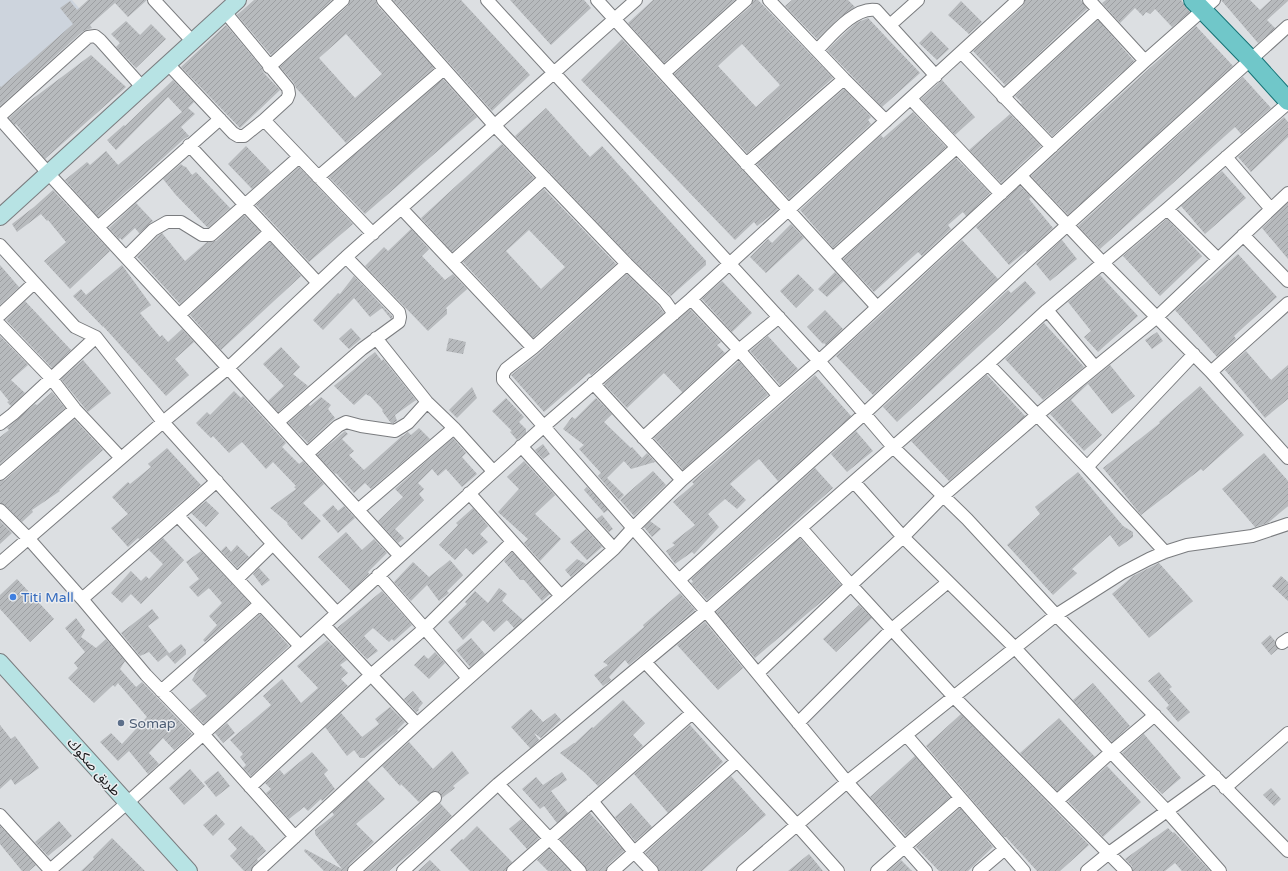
<svg xmlns="http://www.w3.org/2000/svg" width="1288" height="871" viewBox="0 0 1288 871" font-family="'Varela Round','Noto Sans Arabic',sans-serif">
<style>
.built{fill:#cdd4dd}
.building{fill:url(#building-hatch);fill-rule:evenodd}
.lines{fill:none;stroke-linecap:round;stroke-linejoin:round}
.street-casing{stroke:#7a7c7f;stroke-width:14}
.secondary-casing{stroke:#7a7c7f;stroke-width:18}
.primary-casing{stroke:#147275;stroke-width:20}
.street{stroke:#fff;stroke-width:12}
.secondary{stroke:#b7e3e4;stroke-width:16}
.primary{stroke:#70c7c9;stroke-width:18}
.shop-dot{fill:#3f7fe0;stroke:#eaecef;stroke-width:1.5}
.service-dot{fill:#5c6f8a;stroke:#eaecef;stroke-width:1.5}
.labels{text-anchor:middle;dominant-baseline:central;stroke-width:3;stroke-linejoin:round;paint-order:stroke}
.shop-label{font-size:14px;fill:#366cbe;stroke:#eaecef;text-anchor:start}
.service-label{font-size:14px;fill:#4e5e75;stroke:#eaecef;text-anchor:start}
.street-label{font-size:14px;fill:#1a1a1c;stroke:#eaecef}
</style>
<defs>
<pattern id="building-hatch" width="6" height="6" patternUnits="userSpaceOnUse"><rect width="6" height="6" fill="#b7babd"/><path d="M-1 1l2-2M0 6l6-6M5 7l2-2" fill="none" stroke="#9d9fa2"/></pattern>
</defs>
<rect width="100%" height="100%" fill="#dcdfe2"/>
<path class="built" d="M0,0H72L92,23L0,103Z"/>
<path class="building" d="M88,0H147L128,17L115,3L90,25L92,28L83,31L0,106V86L1,87L73,24L60,8L70,1L77,10Z
M254,0H332L271,55L237,15Z
M350,0H376L377,5L434,68L346,143L296,88L294,83L280,67L348,6ZM346,34L382,74L355,98L319,58Z
M393,0H461L530,75L492,111Z
M510,0H584L591,8L551,45Z
M653,0H735L664,63L628,23Z
M753,0H758L833,78L747,153L674,74L751,6ZM742,44L780,85L756,107L718,66Z
M792,0H848L855,7L839,18L817,39L785,6Z
M1025,0H1081L1087,9L1005,85L973,51L1023,6Z
M1106,0H1181L1190,12L1172,27L1155,9L1150,14L1146,12L1143,16L1135,8L1120,23L1102,3Z
M1221,0H1250L1260,10L1271,0H1288V1L1267,20L1275,28L1258,43Z
M961,1L982,22L969,34L948,15Z
M868,18L920,73L882,107L827,50L849,29L856,23Z
M1098,20L1134,61L1052,136L1021,104L1022,103L1015,96Z
M126,21L140,35L151,24L166,39L136,68L116,47L120,43L111,34Z
M226,25L262,68L263,72L280,90L240,128L181,67Z
M1196,26L1233,66L1068,215L1031,176Z
M931,31L949,49L937,60L919,43Z
M622,39L778,209L775,212L757,226L754,222L735,240L581,80Z
M91,55L126,87L45,159L16,124L15,125L9,118L19,109Z
M1243,77L1271,108L1241,134L1235,127L1100,249L1078,226Z
M443,79L477,117L365,214L329,177Z
M173,80L194,102L188,108L195,114L181,127L189,136L184,139L98,217L65,180L87,162L90,165L106,151L118,165L182,112L168,97L116,150L107,140L124,125L125,126Z
M942,80L975,117L955,135L921,99Z
M844,89L871,117L868,120L871,124L789,199L757,164Z
M546,108L590,157L602,146L706,261V265L671,296L632,259L515,136Z
M913,112L946,147L833,248L800,210L881,135L883,138Z
M1010,114L1041,146L1001,183L969,150Z
M1284,117L1288,122V137L1251,172L1238,157Z
M502,144L534,178L452,252L421,218Z
M246,146L271,172L252,189L228,164Z
M956,158L990,193L966,216L963,212L948,225L951,229L922,256L918,252L874,292L843,259Z
M181,164L183,166L186,167L192,175L196,172L230,208L208,228L175,194L163,179Z
M299,167L353,224L309,262L256,205Z
M1222,171L1246,198L1205,234L1181,206Z
M1020,186L1031,197L1029,199L1053,228L1027,252L1026,251L1009,265L976,227Z
M544,189L616,264L533,338L463,262ZM529,230L565,267L541,289L506,251Z
M53,190L110,251L70,289L44,261L66,242L48,220L47,221L41,214L17,232L12,224L34,207Z
M136,203L153,221L139,233L135,228L122,240L120,238L119,239L109,228Z
M1288,203V259L1262,228Z
M244,215L260,231L180,304L137,257L158,236L162,233L185,261L207,242L216,241Z
M1167,219L1202,256L1160,296L1123,256Z
M791,224L804,238L766,273L750,257L768,239L772,243Z
M411,229L429,249L422,256L445,280L453,274L467,289L446,308L447,310V314L428,331L365,266L384,247L388,251Z
M962,240L998,279L873,395L836,356Z
M1062,240L1077,259L1050,281L1036,264Z
M270,242L301,276L221,350L190,315Z
M1238,254L1277,297L1234,336L1236,339L1217,357L1175,310Z
M0,265L19,287L0,305Z
M122,265L151,305L140,313L160,337L162,335L168,342L182,329L194,342L175,359L189,375L166,396L103,326V327L73,296L81,289L86,295Z
M835,272L844,281L827,297L818,289Z
M627,274L659,306L664,313L591,375L589,373L544,412L511,375L538,354Z
M798,274L814,290L796,308L780,291Z
M1100,275L1138,316L1098,352L1084,337L1091,331L1068,302Z
M354,276L392,316V318L391,319L382,308L370,317L354,298L323,330L313,320L338,293L340,294Z
M722,281L752,313L732,332L702,299Z
M1025,281L1036,293L897,422L883,407L1008,290L1011,293Z
M25,301L71,350L52,368L6,320Z
M690,309L721,342L717,345L725,353L682,392L664,373L627,408L604,384Z
M825,310L843,329L826,345L824,343L823,344L807,327Z
M1044,323L1084,367L1043,400L1005,359Z
M351,328L361,339L349,349L339,339Z
M1157,332L1163,341L1152,349L1145,340Z
M0,336L28,365L11,380L25,393L11,406L7,402L9,401L0,390Z
M768,336L798,369L780,385L750,351Z
M449,338L466,342L463,354L446,351Z
M281,347L300,367L293,374L308,386L278,412L268,401L284,386L263,364Z
M1246,351L1271,380L1288,365V399L1265,418L1225,370Z
M375,352L382,361L383,359L416,400L395,415L397,421L393,423H391L382,411L383,410L370,396H369L366,394L354,405L334,386Z
M83,360L111,393L88,412L61,379Z
M739,361L768,395L683,470L654,438Z
M1110,365L1135,396L1112,414L1088,384L1071,400L1102,435L1084,451L1050,414Z
M815,375L851,416L778,481L759,459L730,484L746,500L737,509L725,499L708,514L719,527L694,554L692,552L675,564L666,551L675,545L672,543L695,525L673,502L694,484L692,482Z
M987,375L1025,416L949,481L911,441Z
M1200,386L1244,435L1203,471L1201,469L1141,515L1103,468L1160,423L1159,422Z
M472,387L477,398L457,418L449,410Z
M234,391L241,398L243,396L286,443L282,447L299,464L303,461L324,484L303,503L321,521L302,540L287,524L288,523L270,508L296,489L294,487L296,486L273,462L266,469L242,442L229,453L213,436L211,438L196,423L207,412L210,415Z
M52,392L65,408L0,464V437L9,430L7,428L35,404L37,405Z
M321,397L331,405L328,409L335,418L308,443L288,423L309,405L310,406Z
M506,398L524,417L519,422L526,429V433L517,440L510,432L512,431L492,411Z
M596,398L612,414L604,422L631,448L632,447L642,458L647,453L655,462L631,469L624,461L607,478L624,495L619,500L598,476L601,473L579,449L584,445L563,429L572,417L575,419Z
M74,419L103,450L59,490L60,491L32,510L33,512L22,522L5,505L0,503V481L5,480Z
M419,428L430,439L371,489L365,483L354,493L336,473L335,474L317,455L345,431L348,434L342,439L354,451L349,455L364,470L402,436H403L408,432L411,435Z
M856,431L873,451L847,472L831,454Z
M453,438L466,453L462,457L477,474L462,487L446,469L438,476L432,469L418,483L424,489L419,494L424,500L395,529L404,538L398,543L378,521L403,497L395,489Z
M543,444L550,454L543,459L535,450Z
M167,448L201,485L139,539L138,538L128,547L111,528L128,514L112,497L128,482L130,484L151,467L148,464Z
M1264,453L1288,481V506L1268,523L1255,527L1222,489Z
M524,461L555,495L535,514L561,539L540,561L524,543L528,539L498,512L519,489L507,477Z
M815,468L833,488L707,600L691,583L693,582L691,579Z
M653,471L666,485L634,516L620,500Z
M1078,472L1123,526L1133,532V537L1119,547L1110,535L1072,569L1077,573L1053,595L1007,545L1040,514L1035,507Z
M587,487L608,510L604,513L584,490Z
M206,501L219,513L206,527L191,513Z
M333,505L338,511L344,506L355,518L338,533L322,515Z
M473,508L488,526L480,534L488,542L473,555L466,548L455,560L439,545L458,525L456,523Z
M602,515L613,529L609,532L597,519Z
M0,521L12,533L0,544Z
M650,521L661,529L652,537L644,527Z
M586,529L602,547L587,560L570,542Z
M346,532L362,550L374,539L387,553L368,572L369,574L351,591L318,557Z
M163,538L184,560L141,604L131,594L122,603L111,593L131,571L141,581L146,576L149,579L163,564L149,550Z
M800,538L841,585L755,658L716,612Z
M237,545L249,557L237,568L221,551L226,546L231,552Z
M201,551L250,603L205,642L203,640L217,625L209,616L222,603L209,588L198,597L189,587L199,579L186,562Z
M512,552L550,594L542,601L524,580H520L504,561Z
M577,559L586,564L571,577L565,570Z
M450,560L463,575L447,591L449,593L439,601L427,585L411,601L394,582L413,562L429,577Z
M1159,563L1193,601L1149,638L1112,594L1133,576Z
M259,568L270,580L262,586L253,574Z
M1281,576L1288,582V601L1272,586Z
M17,579L54,619L30,642L0,609V595Z
M499,588L507,594L502,601L523,620L514,628L507,620L494,632L483,620L463,640L448,622L467,604L465,602L475,591L488,603Z
M382,591L412,625L394,641L392,639L389,642L373,628L364,636L378,651L367,659L337,628Z
M680,593L695,610L629,665L625,660L609,677L611,680L603,686L594,675L608,665L603,662L644,627L643,625Z
M859,605L872,618L836,652L823,639Z
M152,609L159,618L148,626L169,653L158,662L149,652L140,656L121,633Z
M260,614L289,646L204,724L190,710L207,696L192,680L199,667Z
M76,618L85,630L81,637L96,648L106,639L125,661L120,669L136,687L142,682L192,734L174,750L163,738L149,753L159,764L148,774L129,751L118,761L100,742L111,733L122,744L147,717L118,683L115,687L113,685L94,703L68,678L78,668L74,663L85,652L65,628Z
M705,622L743,668L718,690L677,645Z
M1270,635L1275,641V644L1278,649L1271,655L1261,643Z
M471,638L485,654L470,667L456,650Z
M327,640L347,660L340,665L348,673L341,679L348,686L251,776L243,768L246,765L240,757L243,754L230,740L271,705L263,696L282,679L301,703L318,688L297,666Z
M181,644L186,650V654L175,664L167,655Z
M435,652L445,663L429,679L414,665L424,655L428,659Z
M1159,672L1172,687L1169,689L1190,712L1178,722L1166,708L1169,705L1148,681Z
M1093,683L1130,726L1112,742L1073,700Z
M413,691L423,703L418,709L419,710L416,712L404,699Z
M623,700L645,723L633,735L643,746L598,786L585,773L560,753L574,743H575L592,727L593,728Z
M390,707L405,722L397,730L398,731L364,758H360L354,750L347,756L325,727L341,713L362,737L379,724L375,719Z
M531,709L543,722L555,713L561,720L541,738L534,733L539,740L530,748L511,727Z
M961,714L1089,845L1060,871H1037L1006,837H1004L926,746Z
M1059,718L1095,757L1057,791L1020,753Z
M227,723L235,733L223,743L215,733Z
M0,725L11,739L15,736L39,768L15,785L11,779L0,789Z
M690,725L723,762L668,813L634,774Z
M1144,734L1181,778L1162,794L1122,753Z
M409,742L433,769L452,751L469,773L453,786L455,788L442,798L440,793L434,791L419,802L401,784L400,786L382,766Z
M312,752L328,770L324,774L335,789L322,801L321,799L308,811L304,807L289,819L266,793L271,789L265,783L280,770L284,775Z
M915,756L950,797L906,836L870,797Z
M1107,766L1141,802L1103,837L1068,801Z
M190,769L205,786L184,805L169,788Z
M218,771L230,786L216,797L204,782Z
M562,772L567,780L551,791L568,813L557,823L544,806L540,809L522,789L536,777L543,785Z
M731,776L766,815L702,871H659L657,866L645,853Z
M367,780L385,799L356,824L374,842L349,865L347,871H324L304,851L305,849L342,869L315,834V830L334,815L332,812Z
M1271,788L1281,799L1274,806L1263,795Z
M440,803L452,816L420,845L389,871H365L421,822Z
M631,803L652,827L635,841L615,817Z
M960,808L993,847L968,871H939L916,847Z
M590,813L624,851L608,865L606,871H587L585,866L560,839Z
M216,814L225,824L213,836L203,825Z
M521,819L539,838L527,849L509,829Z
M59,821L72,836L48,856L35,842Z
M0,826L36,865L29,871H22L0,844Z
M241,826L251,836L252,835L266,851L257,859L258,861L253,866L251,871H244L230,856L237,849L228,839Z
M477,826L512,862L508,866L506,871H470L450,850L462,839L463,840Z
M1168,828L1173,833L1174,832L1210,871H1182L1175,863L1165,871H1133L1132,866L1125,859Z
M112,838L145,871H81L94,859L93,857Z
M549,849L570,871H548L537,860Z
M809,854L823,871H788Z
M430,860L441,871H418Z
M901,860L912,871H888Z"/>
<g class="lines">
<defs>
<path id="street" d="M154,0L193,42
M383,0L495,126L627,264L665,301L674,314
M487,0L819,361L893,447L967,519L1056,615L1288,851
M597,0L877,307
M769,0L844,79L886,121
M1089,0L1145,61
M890,25L918,0
M817,50C831,36 855,6 876,10L936,76
M961,52L1052,147
M168,64L233,133L238,136H244L264,120L287,99L289,94L288,88L225,12
M269,67L343,0
M664,73L746,0
M1003,97L1098,10
M911,99L1001,194
M0,116L88,37L95,36L100,40L142,87
M0,119L48,173L228,368L400,556
M264,120L373,234
M189,145L318,283
M1226,157L1271,209
M746,164L844,79
M1021,176L1103,263L1211,372L1288,458
M318,177L444,69
M401,208L533,348
M1167,209L1218,259
M98,227L220,119
M1243,235L1288,281
M0,245L75,327L96,337L163,422L273,544L337,613
M126,257L153,230L167,222H181L202,235H211L299,157
M833,258L956,148
M452,262L545,178
M627,264L533,348L506,369L503,374V380L706,611L847,782L926,871
M691,299L739,350L778,395
M1047,310L1095,367
M0,315L34,283
M179,315L270,232
M0,325L51,378L75,409L121,458
M376,338L427,402L454,428L493,471
M988,364L1087,467L1165,552
M1211,372L1288,303
M593,383L682,480
M278,422L362,349L399,322L400,317L399,312L346,257
M0,424L13,414L96,337
M643,438L739,350L779,317
M521,446L614,549
M307,454L338,426L346,422L361,426L395,431L408,423L427,402
M1087,467L1194,354
M0,474L75,409
M854,482L903,537L1015,648L1111,752L1166,810L1220,871
M469,493L561,596
M0,510L28,538L82,599L146,675L203,734L295,837
M358,510L454,428
M178,516L300,646
M801,528L851,585L954,697L1126,871
M0,563L163,422L228,368L346,257L636,0
M378,575L468,678
M237,579L273,544
M679,580L865,413L1022,266L1288,26
M82,599L217,481
M324,625L417,724
M1282,643L1288,639
M645,662L797,825L838,871
M758,673L851,585L903,537L943,496L1037,415L1157,317L1288,193
M161,691L260,604
M798,723L892,629L948,582
M906,735L1024,871
M498,784L580,871
M250,787L371,675L425,628L512,542
M1225,788L1288,733
M592,801L634,852L652,871
M1057,801L1111,752L1155,715
M0,815L51,871
M49,871L127,803L543,427L691,299L1018,0
M258,871L417,724L614,549L633,528L682,480L819,361L1145,61L1214,0
M354,871L435,798
M403,871L498,784L706,611L988,364L1047,310L1167,209L1288,103
M513,871L692,713
M613,871L737,761
M743,871L847,782L1056,615L1122,573L1149,559L1165,552L1187,545L1252,536L1288,524
M877,871L960,798
M979,871L1005,849
M1087,871L1109,853L1215,776"/>
<path id="secondary" d="M0,217L238,0
M0,662L189,871"/>
<path id="primary" d="M1193,0L1251,60L1288,101"/>
</defs>
<use href="#street" class="street-casing"/>
<use href="#secondary" class="secondary-casing"/>
<use href="#primary" class="primary-casing"/>
<use href="#street" class="street"/>
<use href="#secondary" class="secondary"/>
<use href="#primary" class="primary"/>
</g>
<circle class="shop-dot" cx="13" cy="597" r="4"/>
<circle class="service-dot" cx="121" cy="723" r="4"/>
<g class="labels">
<g class="shop-label">
<text x="21" y="597">Titi Mall</text>
</g>
<g class="service-label">
<text x="129" y="723">Somap</text>
</g>
<g class="street-label">
<text transform="translate(94 767) rotate(48)">طريق صكوك</text>
</g>
</g>
</svg>
